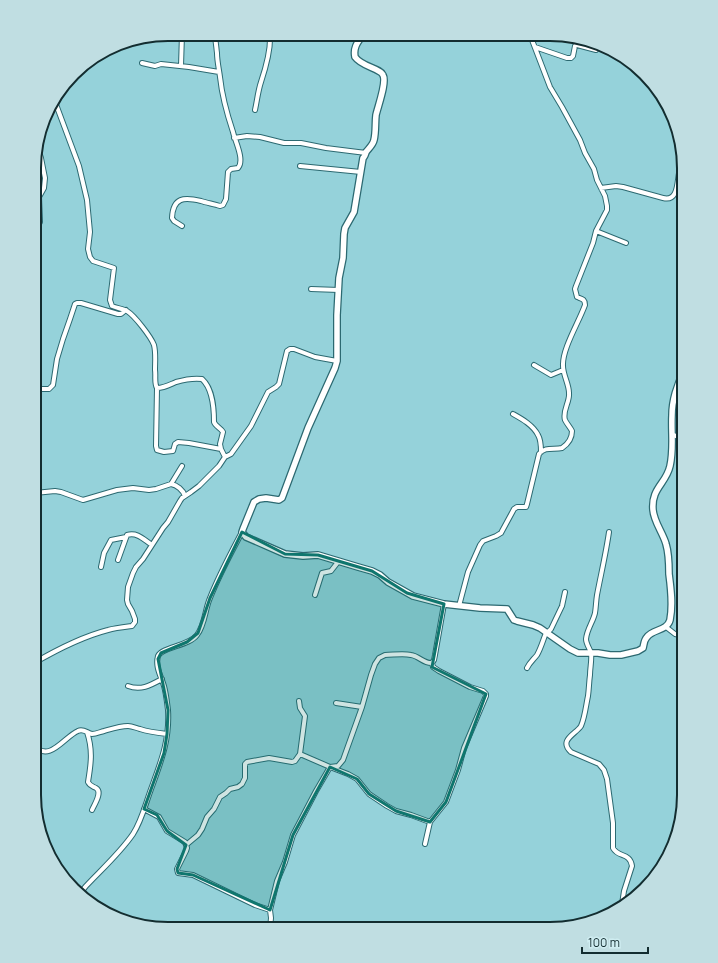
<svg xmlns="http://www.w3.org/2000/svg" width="718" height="963" viewBox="0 0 718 963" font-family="Manrope,sans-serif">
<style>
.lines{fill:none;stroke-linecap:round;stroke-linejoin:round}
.street-casing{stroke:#2c6971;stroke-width:6}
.secondary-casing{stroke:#2c6971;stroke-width:8}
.street{stroke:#fff;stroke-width:4}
.secondary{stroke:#fff;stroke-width:5.5}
.marked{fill:#0f766e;fill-opacity:0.2;stroke:#0f766e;stroke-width:3;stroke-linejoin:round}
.rim{fill:none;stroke:#132d30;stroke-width:2}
</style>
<rect width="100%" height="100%" fill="#95d2da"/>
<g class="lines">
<defs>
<path id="street" d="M535,47L567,58H571L573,56L575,46L577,45L596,50
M142,63L155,66L161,64L189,67L219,72
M181,66L182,34
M54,99L79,166L87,200L90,232L88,249L90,257L93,261L114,268L110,300L112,306C117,308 123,309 127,311C135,316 151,337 154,345C156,353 155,362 155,370C156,376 154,383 157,388C164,388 169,385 176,382C183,380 194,378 202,379C213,389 214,408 214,422C215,426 221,428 223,432L220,444L221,449L225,457
M255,110C257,101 258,91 261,82C266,67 271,50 270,34
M234,138L247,136L260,137L284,143H301L326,148L366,153
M300,166L361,172
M601,188L616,186L623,187L663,198C678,202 677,183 679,173C680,169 681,165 682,161
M35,226L38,225L40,222L39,197L44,188L45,178L41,158L40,155L35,153
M182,226L174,221L172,218C173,197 184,197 201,201C207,203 214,204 220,206L223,205L226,199L228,172L231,169L238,168C245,160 235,141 233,132C227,114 222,96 220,77C219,69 217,61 217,53C216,46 216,40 214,34
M596,231L626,243
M311,289L339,290
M534,365L551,375L563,370
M157,388L156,446L157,450L164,452L173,451L175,444L178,442L189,443L221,449
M35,389H49L53,385L57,359L63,339L70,319L75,304L77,303H81L118,314H121L126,310
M513,414C522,419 533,425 538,435C541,440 541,447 541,452
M673,435L682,438H684
M171,484L182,466
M35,493L55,491L61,492L83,500L117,490L133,488L149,490L156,489L171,484C177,485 183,490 185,496
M609,532C606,553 601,574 597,595C596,601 596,607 595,613C593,622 587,629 586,639C586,644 590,649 591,653C592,661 590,667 590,675C589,682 589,689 588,696C586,705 585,717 581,726C576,734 558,740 571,752L599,764L604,770L607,779L613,823V848C618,858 630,852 632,866L624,891L622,904
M118,560L127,535C138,532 144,540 152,545
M101,567L104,553L111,540L126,537
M315,595L322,573L331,571L338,562
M459,606L468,572L480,545L483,541L496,536L501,533L514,509L517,507H526L527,504L539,454C545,446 554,450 562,448C568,444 572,438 572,431C570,427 567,424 565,420C562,411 570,402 569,393C569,384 563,375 563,366C562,349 579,322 585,305C585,299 582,299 577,297L575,289L576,286L593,243L596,231L607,210V206L605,196L597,180L594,169L585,153L580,140L562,107L550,87L532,40L531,35
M666,627L675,634L684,636
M34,663C58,649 81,637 108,630C115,628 124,627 132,626L135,622V619L132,611L128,604L127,600L128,587L133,573L136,567L143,559L163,528L168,522L180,501L182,498L191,492L199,486L219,466L225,457L231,454L251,426L268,392L276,387L279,384L287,351L290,349H294L315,357L337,361
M527,668C530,662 533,660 537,655C541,648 543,640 546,633L549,631L551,629L562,606L565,592
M128,686C141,691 151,685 162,679
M299,701L300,708L305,716L300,754L330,767L338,766L343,760L362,707L371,675L375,664L379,658L385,655C393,655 403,653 411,655C419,656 424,664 432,663L434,660L435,655L444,604
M336,703L362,707
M87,732C93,750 91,764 88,782C90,786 92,786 96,788C103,792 94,805 92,810
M34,745C49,764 65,736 78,731C83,728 87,733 92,734C96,734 100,732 104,731C111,729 120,726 128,726C132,726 136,728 140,729C149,732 158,733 167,734
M144,809L159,817L167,831L185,842L187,848L186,851L177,869L178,873L193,875L255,905L270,910
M425,844L430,822L446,802L458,770L464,748L486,696V694L483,691L470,687L439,671L433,667L432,663
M186,845L198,835L202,829L207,817L214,809L220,797L226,793L230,789L238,787L242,784L245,778V764L247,762L269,758L292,762L295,761L300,754
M81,892L86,886C101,870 120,853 133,834C141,822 145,806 150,792C160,764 170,741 168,710C167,702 166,693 164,686C161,676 155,667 158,656C162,647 189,646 197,635C205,625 205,609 210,598C219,575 231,553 242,532
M270,928L271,918L270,910L277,881L285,862L293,835L316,791L330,767L348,774L357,779L369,794L387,806L396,811L411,815L430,822"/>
<path id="secondary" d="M363,35C358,42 353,47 355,57C362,67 380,68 383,75C387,82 378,106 376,115C375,123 376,132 374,140C373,145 369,148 366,152C366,153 364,158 363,158L354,212L345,228L344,234L343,258L339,278L337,315V361L335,368L308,428L282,498L279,500L266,498L259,499L254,502L243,529L242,532L246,537L285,554L303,556L318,555L358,567L372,571L380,575L388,582L413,596L444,604L480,608L507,609L514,620L517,621L533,625L540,628L570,649L578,653H598L610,655H621L638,651L643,648C644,644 644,640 647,637C653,629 667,631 670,620C673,605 671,589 669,574C669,564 669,554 666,544C663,533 654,522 653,510C651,488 666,484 670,466C674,448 671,433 672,415C672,401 677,384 684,372"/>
</defs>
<use href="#street" class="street-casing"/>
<use href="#secondary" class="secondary-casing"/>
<use href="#street" class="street"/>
<use href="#secondary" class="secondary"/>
</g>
<path class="marked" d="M242,532L285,554L318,555L372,571L407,593L444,604L432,667L486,694L446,802L430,822L396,811L369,794L357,779L330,767L293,835L270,910L193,875L178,873L177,869L186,845L167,831L157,815L144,809L164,753L167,734L168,710L158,659L161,653L187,642L198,633L210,598Z"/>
<path d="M0 0H718V963H0ZM168 41H550A127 127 0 0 1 677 168V795A127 127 0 0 1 550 922H168A127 127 0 0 1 41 795V168A127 127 0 0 1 168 41Z" fill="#c0dee2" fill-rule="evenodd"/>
<path class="rim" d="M168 41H550A127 127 0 0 1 677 168V795A127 127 0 0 1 550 922H168A127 127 0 0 1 41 795V168A127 127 0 0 1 168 41Z"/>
<path d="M582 947v6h66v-6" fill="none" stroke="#132d30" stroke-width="2"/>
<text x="588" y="947" font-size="12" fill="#132d30" stroke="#cfedf1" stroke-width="3" paint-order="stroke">100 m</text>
</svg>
